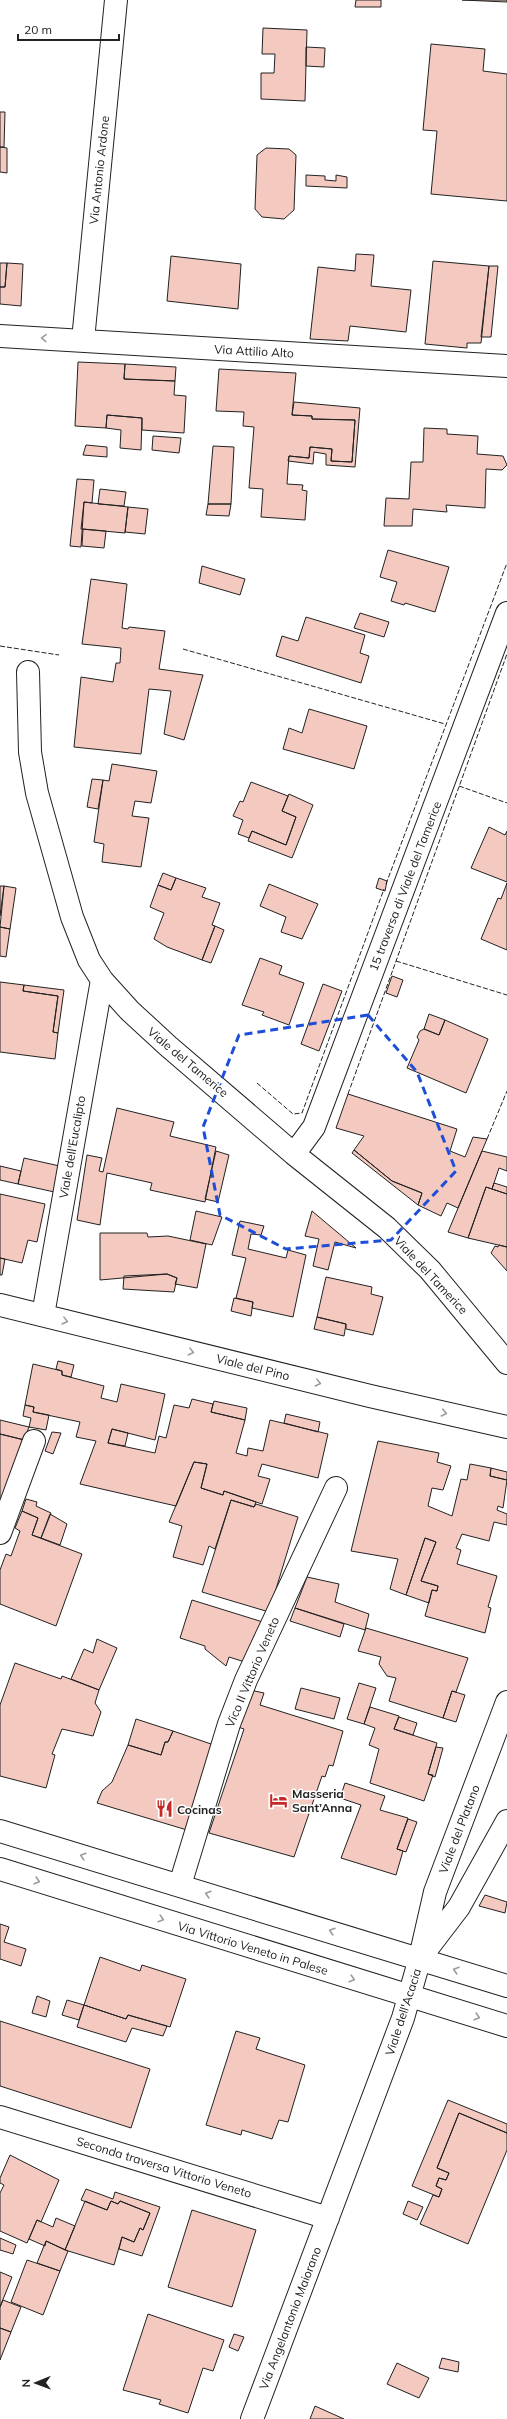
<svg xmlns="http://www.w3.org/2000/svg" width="507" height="2419" viewBox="0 0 507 2419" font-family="Mulish,sans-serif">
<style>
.building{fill:#f3c9c0;stroke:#222}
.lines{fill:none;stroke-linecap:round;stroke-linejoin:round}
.street-casing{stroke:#222;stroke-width:24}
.street{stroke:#fff;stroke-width:22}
.fence{stroke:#222;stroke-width:1;stroke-dasharray:5 2;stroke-linecap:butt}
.oneway{stroke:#9c9c9c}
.marked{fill:none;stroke:#1d4ed8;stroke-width:3;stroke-dasharray:8 5;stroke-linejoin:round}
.labels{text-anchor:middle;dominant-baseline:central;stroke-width:3;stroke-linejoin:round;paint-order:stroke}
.street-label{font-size:12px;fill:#222;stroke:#fff}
.poi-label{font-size:12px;font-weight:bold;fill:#222;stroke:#fff;text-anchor:start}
</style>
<rect width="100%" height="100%" fill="#fff"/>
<path class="building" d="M356,0H381V7H355Z
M462,0H507V2Z
M263,28L307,30L305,101L261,99V73H274L275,54H262Z
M431,44L485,49L483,71L507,74V201L431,194L437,131L423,130Z
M306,47L325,48L324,67L306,66Z
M0,112H5L4,147H0Z
M0,147L7,148V173L0,172Z
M266,148L289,149L296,155L294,210L284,219L262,217L255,209L257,155Z
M306,175L325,176V180L336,181V175L347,177V188L306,186Z
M356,254L374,255L371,286L411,290L406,332L350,326L348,341L310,339L318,267L355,271Z
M171,256L241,264L238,309L167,301Z
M433,261L489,266L481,343H467V348L425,344Z
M0,263H7L5,287H0Z
M7,263L23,264L21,306L0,304V287H5Z
M489,266H498L491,337H481Z
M78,362L125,364L124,379L175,381L174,395L186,396L184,433L142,430V418L107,415L106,428L75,426Z
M125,364L176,367L175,381L124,379Z
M219,369L296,373L292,415L312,416V419L355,420L352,462L331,461L332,449L310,447L309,458L289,456L287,484L303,485L302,490L307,491L305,520L261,517L263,489L249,488L254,427L243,426L244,412L216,411Z
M294,402L360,408L355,467L326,465V454L314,452L313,464L288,461L289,456L309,458L310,447L332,449L331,461L352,462L355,420L312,419V416L292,415Z
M107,415L142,418L141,450L120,448L121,430L106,428Z
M424,428L447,429V434L478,436L477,454L503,456L507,465L502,470L486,469L485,508L446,505L447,512L413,509L412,526H384L386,498L409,499L411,462H423Z
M153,436L181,438L179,453L152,450Z
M86,445L107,447V457L83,455Z
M213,446L234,447L231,504H208Z
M77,479L94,480L92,503L84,502L81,547L70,546Z
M100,489L126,492L124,506L98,504Z
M84,502L128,507L125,533L81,529Z
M208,504H231L229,516L206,515Z
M128,507L148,509L145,534L125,532Z
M83,529L106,531L104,548L82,546Z
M388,550L449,567L435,612L405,603L404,605L391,601L397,582L380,577Z
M202,566L245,579L240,595L199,583Z
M91,579L127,584L122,628L128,629L129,627L165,631L159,669L203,675L184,740L164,734L171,691L149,689L141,754L74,747L81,677L113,682L116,663H120L121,648L82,644Z
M360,613L389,622L384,637L354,628Z
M306,617L365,635L360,653L369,656L361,683L276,656L282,636L298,641Z
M309,709L367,726L354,769L283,749L289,728L302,733Z
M112,764L157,771L151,803L135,801L132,816L149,818L141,867L102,862L104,844L94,842L103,780L109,781Z
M92,779L103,780L98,809L87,807Z
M251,782L288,796L282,811L296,817L286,845L252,831L249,838L238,834L243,820L233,816L240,801L243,802Z
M289,794L313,805L292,858L248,841L252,831L286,845L296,817L282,811Z
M489,827L505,835L507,831V882L471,868Z
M163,873L176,878L171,890L158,885Z
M176,878L206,888L202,897L220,903L212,925L215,926L202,960L167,947L154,939L164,913L150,907L158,885L171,890Z
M379,878L387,881L385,891L376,888Z
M507,883V950L481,939L498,898L501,899Z
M269,884L318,904L302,939L281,932L286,917L260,906Z
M0,886H4L0,916Z
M4,886L16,888L10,929L0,927Z
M215,926L224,930L211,963L202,960Z
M0,927L10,929L6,957L0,956Z
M260,958L282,966L279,974L304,983L289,1025L262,1015L264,1012L242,1005Z
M392,976L403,980L397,997L386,993Z
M0,982L24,985L23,991L58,996L53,1032L58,1033L55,1059L0,1052Z
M323,984L342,991L319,1051L301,1044Z
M24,985L64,990L58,1033L53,1032L58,996L23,991Z
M429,1014L445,1020L439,1035L424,1029Z
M445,1020L488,1039L466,1093L407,1068L419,1040L417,1037L420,1031L424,1029L439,1035Z
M348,1094L457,1129L450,1151L465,1157L473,1137L487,1139L458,1208L447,1203L441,1216L418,1205L422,1193L392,1181L354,1150L364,1136L336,1128Z
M117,1108L174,1122L170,1136L216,1147L205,1202L150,1190L152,1183L107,1173L100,1225L77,1220L87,1155L102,1158L99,1171L103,1172Z
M354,1150L392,1181L422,1193L418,1205L352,1153Z
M216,1151L229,1155L218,1202L205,1199Z
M482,1151L507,1157V1171L499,1168L492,1189L486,1187L468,1238L448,1232Z
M24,1158L64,1167L59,1193L18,1184Z
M0,1166L21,1171L18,1184L0,1180Z
M494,1183L507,1187V1194L492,1189Z
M486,1187L507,1194V1247L468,1238Z
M0,1194L45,1204L37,1242L28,1240L22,1263L0,1258Z
M196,1211L222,1217L212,1245L190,1240Z
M312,1211L356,1248L335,1242L328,1270L313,1266L319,1239L305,1236Z
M240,1221L264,1226L261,1235L251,1234L248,1249L286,1258L288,1250L306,1255L293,1317L252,1308L253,1302L236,1298L246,1258L232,1255Z
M100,1233H147L148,1237L168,1236L206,1244L197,1288L175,1284L177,1278L167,1274L100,1280Z
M499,1245L507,1247V1271L491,1253L495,1246L498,1247Z
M0,1258L5,1259L2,1275H0Z
M167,1274L177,1278L174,1292L123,1289L124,1276Z
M326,1277L372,1287L371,1294L383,1297L373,1335L346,1329V1324L317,1317Z
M234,1298L253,1302L251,1316L231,1311Z
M317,1317L346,1324L344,1336L314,1329Z
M58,1361L74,1365L71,1377L62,1375V1371L56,1369Z
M33,1364L62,1371V1375L104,1386L101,1398L117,1402L121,1384L165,1394L155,1440L112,1429L108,1443L155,1453L159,1436L166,1438L174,1405L189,1408L192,1399L213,1404L211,1412L245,1420L236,1453L247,1456L248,1448L263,1451L270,1420L328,1434L318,1478L262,1464L258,1476L270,1479L262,1504L224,1491L223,1495L201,1488L207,1464L194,1462L176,1506L80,1484L96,1441L76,1437L80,1422L33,1412L34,1407L25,1405Z
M214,1401L247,1408L245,1420L211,1412Z
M25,1405L34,1407L33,1412L49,1415L46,1430L29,1427L31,1418L23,1416Z
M286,1414L320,1422L318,1432L284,1423Z
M0,1420L29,1427L24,1440L0,1434Z
M112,1429L128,1433L125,1446L108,1443Z
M52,1432L61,1433L53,1454L45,1451Z
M0,1434L25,1440L0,1510Z
M378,1441L439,1453L437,1462L451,1466L443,1490L432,1488L428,1506L452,1516L461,1479L467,1480L470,1464L491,1468L490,1476L507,1480L503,1508L498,1506L497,1510L507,1514V1525L494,1522L489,1541L462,1534L456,1548L461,1550L457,1564L497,1576L488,1607L491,1608L485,1633L425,1616L432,1590L437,1591L438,1586L421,1581L436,1542L425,1538L406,1595L390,1589L398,1559L351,1551Z
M194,1462L207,1464L201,1488L223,1495L224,1491L256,1502L254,1507L231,1500L215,1549L209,1546L203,1565L173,1557L182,1526L169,1522Z
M491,1468L507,1472V1480L490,1476Z
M26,1499L37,1502L36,1506L51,1513L41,1538L32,1535L38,1518L22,1511Z
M231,1500L254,1507L256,1504L298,1517L269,1612L202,1592Z
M22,1511L38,1518L32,1535L82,1554L56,1626L0,1604V1570L6,1554L11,1556L20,1531L15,1528Z
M50,1514L67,1524L60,1545L41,1538Z
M425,1538L436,1542L421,1581L438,1586L437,1591L432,1590L429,1603L406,1595Z
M307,1577L339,1584L335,1602L369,1614L365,1630L295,1608Z
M192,1600L266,1623L248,1663L229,1657L226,1666L205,1649V1646L180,1638Z
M295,1608L344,1624L340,1637L290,1621Z
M366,1628L468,1658L456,1692L452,1691L443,1718L389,1701L396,1678L387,1676L379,1664L381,1657L358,1651Z
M97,1639L117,1648L99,1690L71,1679L84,1649L93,1653Z
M15,1663L61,1679L62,1676L99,1690L95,1703L101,1712L93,1736L62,1729L52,1754L55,1755L46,1788L0,1776V1705Z
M359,1683L376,1688L364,1724L347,1719Z
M301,1688L340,1698L334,1719L295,1709Z
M250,1690L264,1693L260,1705L343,1731L333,1766L329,1765L325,1777L322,1776L294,1857L209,1833L244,1729L238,1727Z
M452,1691L465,1695L456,1722L443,1718Z
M370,1707L399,1716L394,1729L437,1743L428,1774L433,1775L424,1801L370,1783L379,1749L369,1745L375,1728L364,1724Z
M399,1717L417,1723L413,1735L394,1729Z
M136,1719L173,1731L168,1742H165L161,1755L128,1745Z
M173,1731L214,1745L187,1830L97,1803L102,1791L112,1782L128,1745L161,1755L165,1742H168Z
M436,1747L443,1748L435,1777L428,1774Z
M345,1783L385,1796L380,1810L408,1818L397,1849L403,1851L396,1875L341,1858L361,1805L340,1798Z
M408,1819L417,1822L406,1852L397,1849Z
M485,1895L507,1902L505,1913L479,1906Z
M0,1924L9,1927L4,1942L26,1949L21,1966L0,1959Z
M100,1957L140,1971L142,1965L186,1979L170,2027L128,2015L126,2019L84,2005Z
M37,1996L50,2001L46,2017L32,2013Z
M67,2000L84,2005L79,2020L62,2015Z
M84,2005L126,2019L128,2015L167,2026L163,2036L132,2028L126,2042L77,2027Z
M0,2021L150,2069L131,2128L0,2086Z
M236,2031L260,2038L256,2049L305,2065L288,2122L279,2120L272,2139L242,2130L241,2135L206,2125Z
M448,2100L507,2124V2133L459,2113L437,2168L449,2173L446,2180L439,2178L436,2186L442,2189L439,2197L412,2186Z
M459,2113L507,2133V2150L468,2244L420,2224L433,2195L439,2197L442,2189L436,2186L439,2178L446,2180L449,2173L437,2168Z
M10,2155L59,2180L41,2222L37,2220L27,2243L0,2231V2193L4,2185L0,2183V2178Z
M86,2189L113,2199L115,2192L160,2207L142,2256L119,2249L122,2237L134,2242L140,2228L143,2230L150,2213L120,2201L118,2204L111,2201L107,2210L81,2200Z
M85,2201L107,2210L111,2201L118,2204L120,2201L150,2213L143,2230L140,2228L134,2242L122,2237L114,2265L65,2250Z
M408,2201L423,2207L417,2220L403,2214Z
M192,2210L256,2230L232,2307L168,2287Z
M56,2218L75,2226L65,2250L46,2241L45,2246L29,2239L37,2220L53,2227Z
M0,2238L16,2245L13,2254L0,2250Z
M46,2241L68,2251L60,2271L37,2263Z
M27,2260L60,2271L43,2315L11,2302Z
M0,2272L12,2277L0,2307Z
M3,2300L21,2307L11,2332L0,2328V2307Z
M148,2314L224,2340L213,2371L203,2368L188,2413L159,2404L161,2400L123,2390Z
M0,2328L11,2332L0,2360Z
M234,2334L244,2337L238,2351L229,2347Z
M442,2358L459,2362L458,2372L439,2368Z
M397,2363L429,2378L419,2398L387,2384Z
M315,2406L344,2419H310Z"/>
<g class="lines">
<defs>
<path id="street" d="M0,336L507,366
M83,340L116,0
M28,672L30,752L37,793L72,917L89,960L102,980L130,1011L168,1046L294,1154L387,1228L430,1270L507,1363
M294,1154L314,1127L507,613
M0,1305L370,1396L507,1427
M43,1315L102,980
M0,1533L34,1441
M0,1831L507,1986
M0,1869L507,2026
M180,1885L229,1724L246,1680L336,1488
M422,1949L435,1892L507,1702
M0,2117L328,2218
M252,2419L403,2018L420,1958L459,1907L507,1821"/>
</defs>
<use href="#street" class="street-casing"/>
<use href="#street" class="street"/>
<path class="fence" d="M0,646L59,655
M183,649L445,724
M459,786L507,803
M386,884L507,563
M396,961L507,995
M257,1083L293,1114L302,1113L384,889
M348,1094L507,654
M487,1139L507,1091"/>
</g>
<defs><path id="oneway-chevron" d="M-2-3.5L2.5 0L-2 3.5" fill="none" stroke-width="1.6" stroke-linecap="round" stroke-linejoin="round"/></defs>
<g class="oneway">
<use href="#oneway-chevron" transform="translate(44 338) rotate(-177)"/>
<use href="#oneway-chevron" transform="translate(65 1321) rotate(14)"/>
<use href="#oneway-chevron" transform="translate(191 1352) rotate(14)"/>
<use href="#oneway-chevron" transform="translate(318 1383) rotate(14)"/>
<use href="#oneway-chevron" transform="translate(444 1413) rotate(13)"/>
<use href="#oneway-chevron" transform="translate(83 1856) rotate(-163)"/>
<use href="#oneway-chevron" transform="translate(37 1881) rotate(17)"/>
<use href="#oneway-chevron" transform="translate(208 1894) rotate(-163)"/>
<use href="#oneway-chevron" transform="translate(161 1919) rotate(17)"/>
<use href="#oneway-chevron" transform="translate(332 1931) rotate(-163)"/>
<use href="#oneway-chevron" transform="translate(456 1970) rotate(-162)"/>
<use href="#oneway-chevron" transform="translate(352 1979) rotate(17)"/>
<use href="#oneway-chevron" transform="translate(477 2017) rotate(17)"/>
</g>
<path class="marked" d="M368,1015L417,1072L456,1171L391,1240L286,1249L220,1215L203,1127L239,1035Z"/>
<defs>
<symbol id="hotel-bare" viewBox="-9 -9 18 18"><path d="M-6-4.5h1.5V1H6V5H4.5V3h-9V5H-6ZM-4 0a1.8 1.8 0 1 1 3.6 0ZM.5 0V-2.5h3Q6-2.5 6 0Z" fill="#c62828" stroke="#fff" stroke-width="2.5" paint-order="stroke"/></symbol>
<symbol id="restaurant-bare" viewBox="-9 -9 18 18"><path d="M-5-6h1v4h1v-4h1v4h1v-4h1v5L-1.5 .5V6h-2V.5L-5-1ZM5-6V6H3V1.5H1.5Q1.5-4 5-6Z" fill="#c62828" stroke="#fff" stroke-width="2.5" paint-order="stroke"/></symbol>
</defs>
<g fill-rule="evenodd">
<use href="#hotel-bare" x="266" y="1788" width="25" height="25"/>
<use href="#restaurant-bare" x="152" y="1796" width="25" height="25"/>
</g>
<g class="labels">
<g class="street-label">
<text transform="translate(99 170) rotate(-84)">Via Antonio Ardone</text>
<text transform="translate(254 351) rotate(3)">Via Attilio Alto</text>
<text transform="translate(405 886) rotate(-69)">15 traversa di Viale del Tamerice</text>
<text transform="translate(188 1062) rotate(40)">Viale del Tamerice</text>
<text transform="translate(72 1147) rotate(-80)">Viale dell'Eucalipto</text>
<text transform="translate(431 1275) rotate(47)">Viale del Tamerice</text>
<text transform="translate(253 1367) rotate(14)">Viale del Pino</text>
<text transform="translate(252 1672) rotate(-67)">Vico II Vittorio Veneto</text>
<text transform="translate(459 1829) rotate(-69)">Viale del Platano</text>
<text transform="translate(253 1948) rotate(17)">Via Vittorio Veneto in Palese</text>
<text transform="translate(403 2012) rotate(-72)">Viale dell'Acacia</text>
<text transform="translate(164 2167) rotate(17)">Seconda traversa Vittorio Veneto</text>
<text transform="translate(290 2318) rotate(-69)">Via Angelantonio Maiorano</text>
</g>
<g class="poi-label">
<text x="292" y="1793">Masseria<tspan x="292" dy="14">Sant’Anna</tspan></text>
<text x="177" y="1809">Cocinas</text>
</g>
</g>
<g transform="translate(36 2383) rotate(269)" stroke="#ffffff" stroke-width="3" paint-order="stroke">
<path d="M0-3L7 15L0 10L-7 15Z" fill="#222222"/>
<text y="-6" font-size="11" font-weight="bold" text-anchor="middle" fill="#222222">N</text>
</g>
<path d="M18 34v6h101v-6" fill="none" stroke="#222222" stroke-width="2"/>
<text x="24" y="34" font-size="12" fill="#222222" stroke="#ffffff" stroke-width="3" paint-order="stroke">20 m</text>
</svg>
